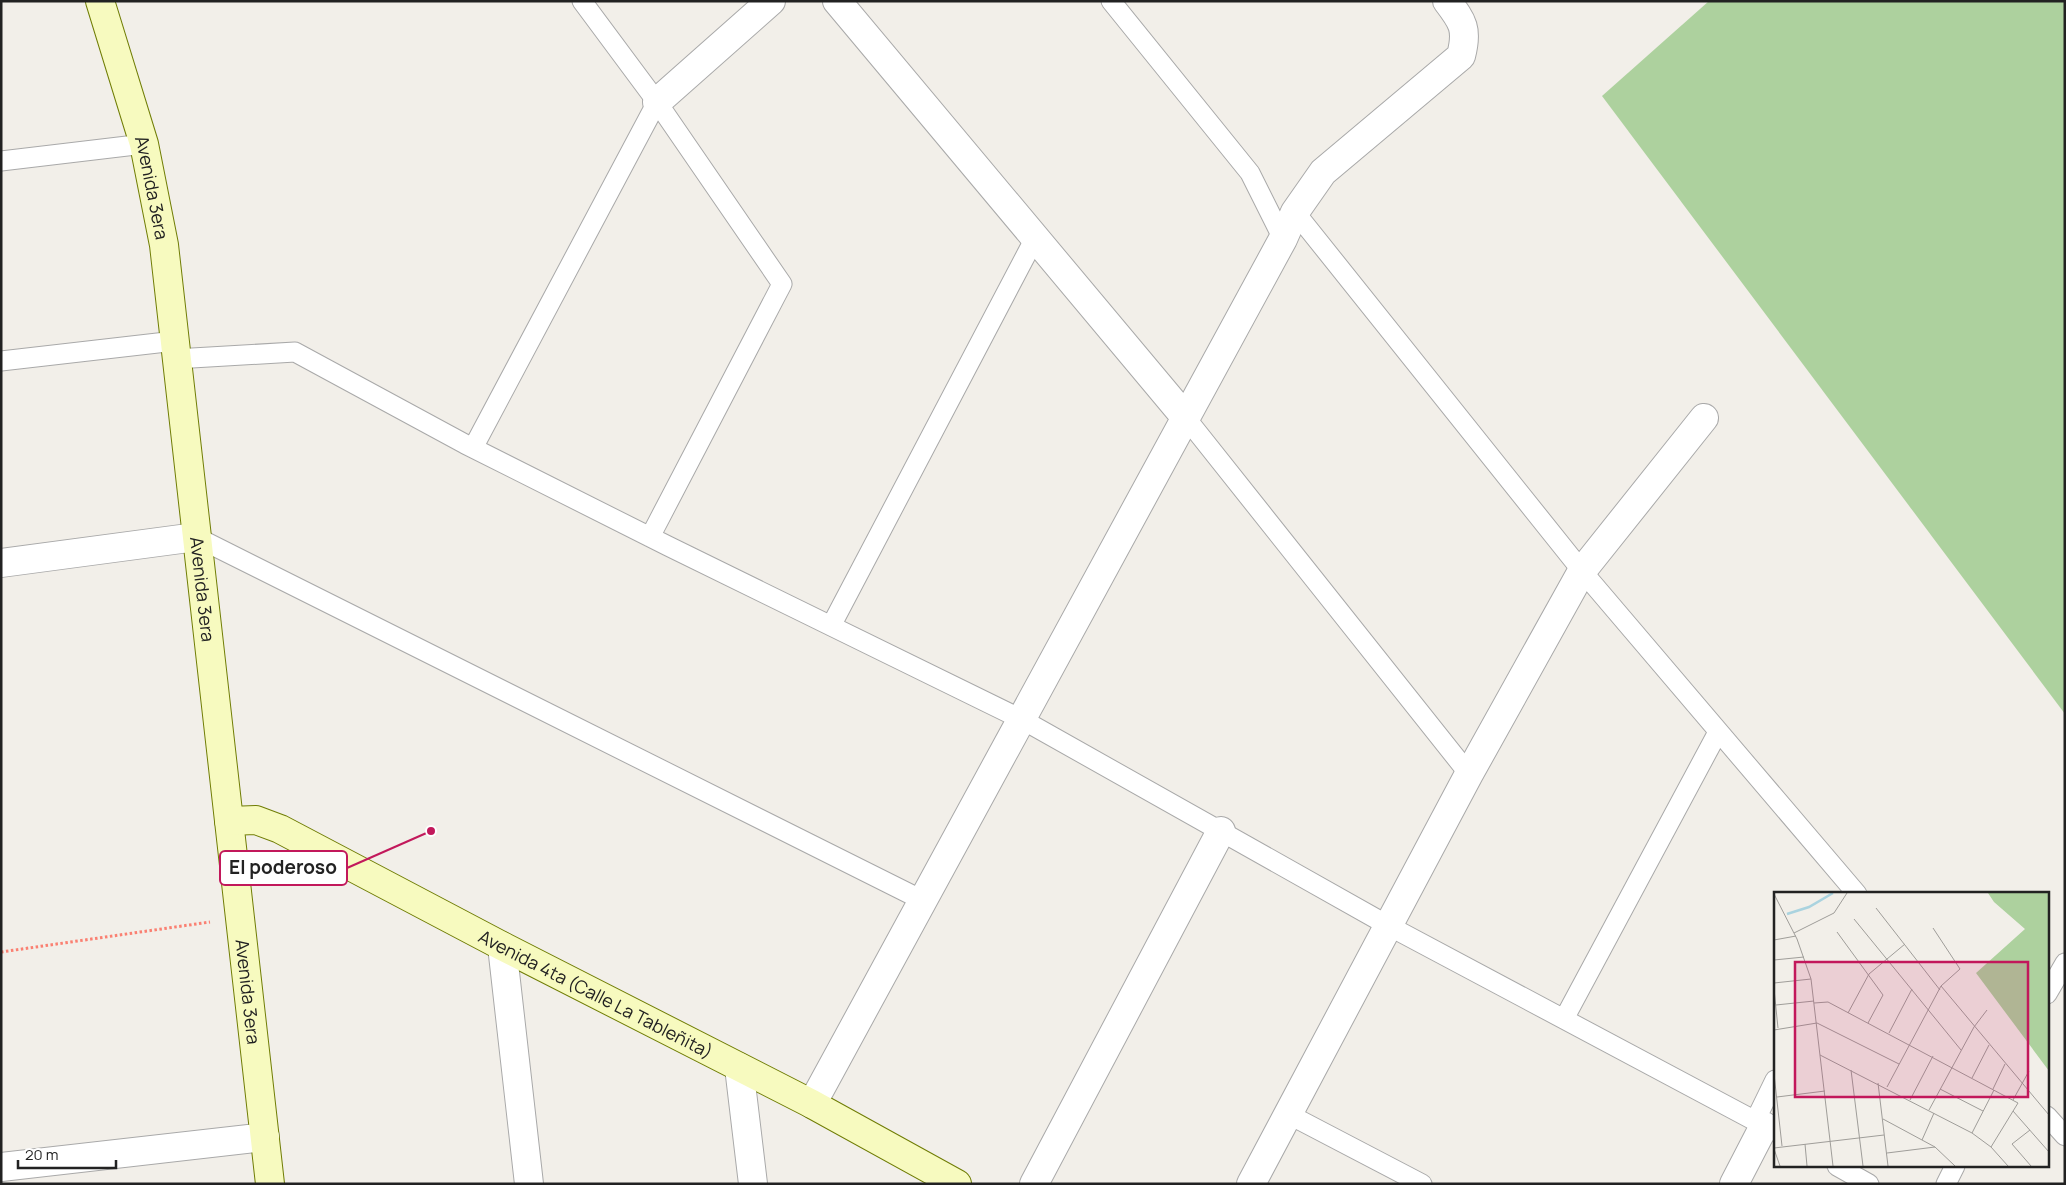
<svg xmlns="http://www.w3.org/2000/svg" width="2066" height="1185" viewBox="0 0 2066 1185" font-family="Manrope,sans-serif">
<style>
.forest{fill:#add19e}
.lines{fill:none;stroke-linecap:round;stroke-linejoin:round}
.lane-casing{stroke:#a9a9a9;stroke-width:21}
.street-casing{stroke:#a9a9a9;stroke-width:30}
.secondary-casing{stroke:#707d05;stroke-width:30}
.path{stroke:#fa8072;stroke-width:3;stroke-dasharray:2.5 2.5;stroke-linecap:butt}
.lane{stroke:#fff;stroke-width:19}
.street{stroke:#fff;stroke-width:28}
.secondary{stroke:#f7fabf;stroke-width:28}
.labels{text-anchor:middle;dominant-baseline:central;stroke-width:4;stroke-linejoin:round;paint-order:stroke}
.street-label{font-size:18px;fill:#222;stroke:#fff}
.inset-river{fill:none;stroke:#aad3df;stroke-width:2.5}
.inset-road{fill:none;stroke:#9f9d99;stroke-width:1}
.view{fill:#c2185b;fill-opacity:0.15;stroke:#c2185b;stroke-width:2.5}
.inset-edge{fill:none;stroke:#222;stroke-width:2.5}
.leader{fill:none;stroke:#c2185b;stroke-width:2}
.callout-dot{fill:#c2185b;stroke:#fff;stroke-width:2}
.callout{fill:#fff;stroke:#c2185b;stroke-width:2}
.callout-label{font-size:19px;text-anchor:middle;font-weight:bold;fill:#222}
</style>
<rect width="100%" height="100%" fill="#f2efe9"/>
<path class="forest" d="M1709,1H2065V714L1602,96Z"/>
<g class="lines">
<defs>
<path id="lane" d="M582,1L657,102L782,284L650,537
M1111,1L1250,173L1283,239
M1,161L144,144
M1295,212L1582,571L1857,894
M175,359L295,352L465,444L668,546L1023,720L1389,926L1774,1131
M1,361L175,341
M1186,418L1469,774
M473,448L657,102
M196,537L924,901
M831,626L1035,238
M2047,994L2065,963
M1564,1019L1718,732
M1288,1114L1422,1184
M2047,1116L2065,1136
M1755,1121L1775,1080
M1837,1166L1869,1184
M1946,1184L1955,1166"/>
<path id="street" d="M837,1L1186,418
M657,102L771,1
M1,563L196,537
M502,946L529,1184
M739,1067L753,1184
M812,1104L1283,239L1295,212L1323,172L1461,56C1468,29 1463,22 1447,1
M1,1167L265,1137
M1034,1184L1221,831
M1251,1184L1469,774L1582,571L1704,418
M1734,1184L1764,1126"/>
<g id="secondary">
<path id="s1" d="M100,1L144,144L164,245L270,1184"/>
<path id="s2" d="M229,821L256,820L280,829L502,946L812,1104L957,1184"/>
</g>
</defs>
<use href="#lane" class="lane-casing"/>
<use href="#street" class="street-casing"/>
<use href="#secondary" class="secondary-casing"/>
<path class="path" d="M1,952L210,922"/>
<use href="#lane" class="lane"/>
<use href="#street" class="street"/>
<use href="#secondary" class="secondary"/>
</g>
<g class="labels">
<g class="street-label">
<text stroke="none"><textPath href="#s1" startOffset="194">Avenida 3era</textPath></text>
<text stroke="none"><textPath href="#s1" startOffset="599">Avenida 3era</textPath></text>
<text stroke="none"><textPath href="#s1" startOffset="1004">Avenida 3era</textPath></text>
<text stroke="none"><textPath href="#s2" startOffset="409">Avenida 4ta (Calle La Tableñita)</textPath></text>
</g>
</g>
<g transform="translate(1774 892)">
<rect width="275" height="275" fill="#f2efe9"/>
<path d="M214,1H275V179L202,81L251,37L220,10Z" fill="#add19e"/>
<path class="inset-river" d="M13,22L35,15L59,1"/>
<path class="inset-road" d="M0,2L23,47L37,87L59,274M102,16L166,98M80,27L187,158M63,40L109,103L94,131M20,41L60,21L73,1M0,48L22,44M0,68L30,65M0,91L37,87M167,94L275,223M0,97L4,136M40,111L54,110L244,211L217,255M2,113L40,109M74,121L95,82L131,52M0,138L43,131L125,172M115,141L138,97M46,163L198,241L217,255L234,274M77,178L89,274M0,182L8,254M198,186L215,153M104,191L114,274M113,195L167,94L186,77L159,36M166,197L209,219M219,197L231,172M3,205L51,199M136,208L159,164M239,208L255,179M155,218L200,135L213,118M239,219L275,260M109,227L161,255L181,274M256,238L238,252L257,274M198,241L220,198M148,248L160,221M31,252L33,274M0,256L110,243M0,257L6,274M113,261L161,255"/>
<path class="view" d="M21,70H254V205H21Z"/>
<rect width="275" height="275" class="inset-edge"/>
</g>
<path class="leader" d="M431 831L347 868"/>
<circle class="callout-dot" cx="431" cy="831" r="5"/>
<rect class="callout" x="220" y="851" width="127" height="34" rx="5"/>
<g class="callout-label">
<text x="283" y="874">El poderoso</text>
</g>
<rect width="2066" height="1185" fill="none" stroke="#222222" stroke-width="5"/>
<path d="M18 1160v8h98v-8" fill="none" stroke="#222222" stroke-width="2.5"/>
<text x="25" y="1160" font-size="15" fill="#222222" stroke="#ffffff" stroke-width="4" paint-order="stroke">20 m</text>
</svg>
